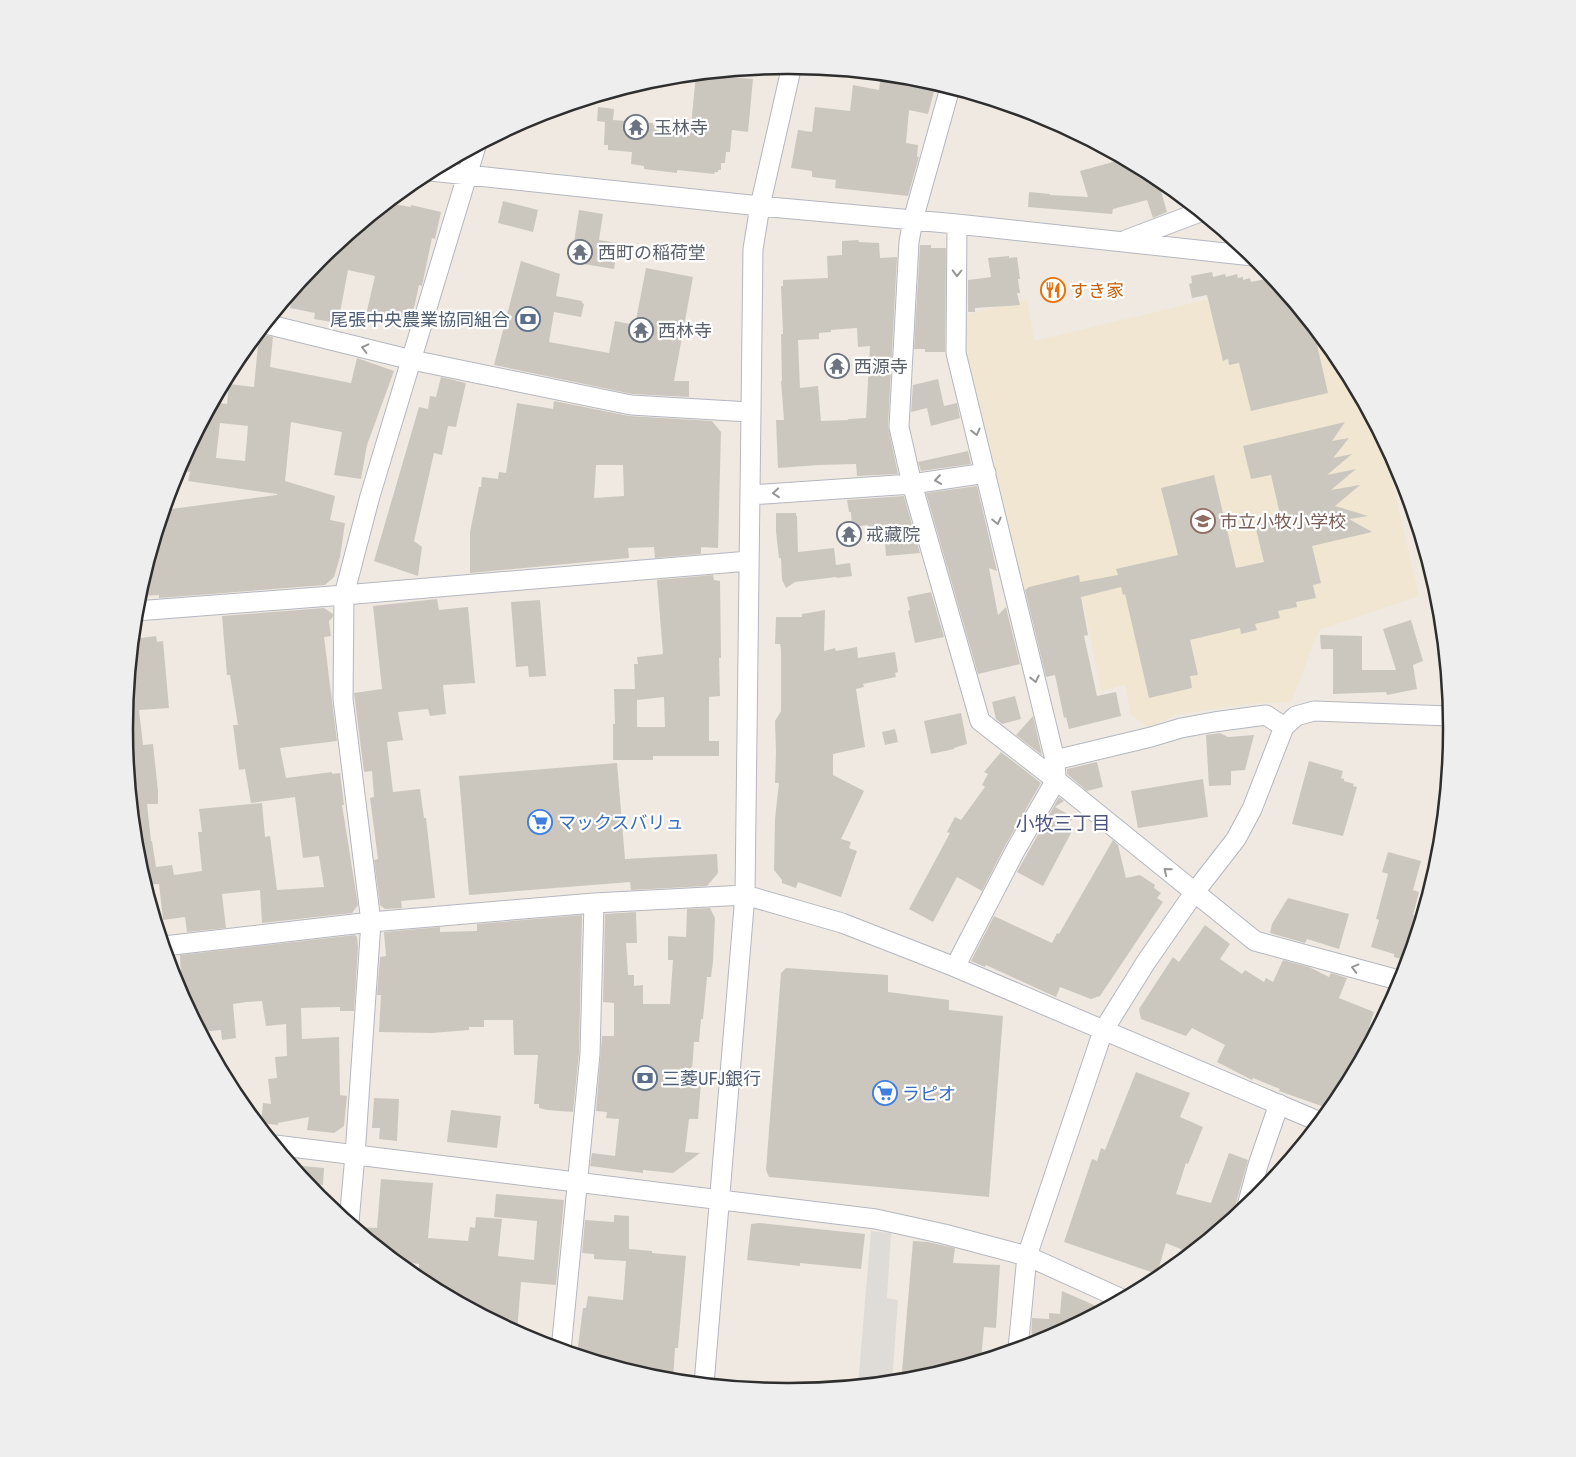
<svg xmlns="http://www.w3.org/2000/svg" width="1576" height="1457" viewBox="0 0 1576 1457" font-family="'Archivo Narrow','Noto Sans JP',sans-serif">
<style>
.education{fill:#f0e6d1}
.plaza{fill:#dfdcd8}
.building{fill:#cbc7bf;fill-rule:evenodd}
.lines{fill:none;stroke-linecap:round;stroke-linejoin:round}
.minor-casing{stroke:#b4b7c1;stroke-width:21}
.minor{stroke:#fff;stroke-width:19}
.oneway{stroke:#969696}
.labels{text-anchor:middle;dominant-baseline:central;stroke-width:4.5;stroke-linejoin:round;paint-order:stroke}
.worship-label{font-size:18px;fill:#5b616d;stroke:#fff;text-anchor:start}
.food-label{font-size:18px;fill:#c56008;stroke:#fff;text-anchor:start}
.service-label{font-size:18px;fill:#4e5e75;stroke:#fff;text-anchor:end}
.education-label{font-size:18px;fill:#785e54;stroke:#fff;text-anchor:start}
.shop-label{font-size:18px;fill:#366cbe;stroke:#fff;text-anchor:start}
.neighbourhood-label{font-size:19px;fill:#4d5680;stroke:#fff}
.rim{fill:none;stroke:#2e2e2e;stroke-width:2.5}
</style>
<rect width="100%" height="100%" fill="#efe9e1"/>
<path class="education" d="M1277,283L1340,360L1384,444V447L1419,596L1319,630L1291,702L1247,704L1175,715L1149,728L1131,715L1125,685L1101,691L1082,596L1025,608L964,353V315L1027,300L1034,341Z"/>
<path class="plaza" d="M871,1231L891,1233L887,1298L898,1300L892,1382L858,1385Z"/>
<path class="building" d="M696,74L753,79L748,132L732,130L730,152H726L725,163H721V170H718V172H715L714,174L677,170V173L644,169V166L631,164L632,152L608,150V145H604L605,122L597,121L598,107L614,109L613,120L653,123V125H658L657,133L690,136Z
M881,74L913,77L912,82L935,88L928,114L909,110L906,143L918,145L917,157H919L908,196L835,188L836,180L812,177V171L791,168L798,130L812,132L815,107L850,111L853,85L879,90Z
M1124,159L1157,177L1167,212L1153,218L1147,200L1113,209L1112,214L1028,207L1029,192L1050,194V195L1088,197L1080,171Z
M503,201L538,210L533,232L498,223Z
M388,203L411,207V205L441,212L435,239L432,238L422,286L419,285L410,326L366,315L375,276L348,270L338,323L314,319L315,313L290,308L294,290L319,259Z
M579,210L603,214L599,240L618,243L614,269L571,262Z
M858,240L859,242L879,243L880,258L897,257L888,426L898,474L857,476L856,464L819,465L778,468L776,420H784L781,381H782L781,334H783L781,286H783V280L828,278L827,256L842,255V241ZM857,328L858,347L870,346L866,418L848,419V420L821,421L818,386L800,388L798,340L819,339V333L831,332V330Z
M920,245H931V248H946L945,352H925V349H914Z
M1009,256V258L1017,257L1020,279H1018L1020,293H1017L1020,305L975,308V312H968V280L991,277L988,258Z
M521,261L560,274L556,296L582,301V303L584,304L581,317L554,312L549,342L609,353L615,321L635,325L646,268L693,277L674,381H689V397L632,394L494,365Z
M1212,272L1213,277L1225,274L1226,277L1237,274L1238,278L1243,277V280L1250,278L1251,282L1270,278L1272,289L1280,287L1313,327L1328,393L1251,411L1239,363L1229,365L1228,359L1223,361L1207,295L1192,298L1189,284L1192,283L1191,276Z
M259,334L273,337L270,367L351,383L357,358L394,371L367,445L361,479L334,475L342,432L291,422L285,481L335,496L330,520L345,523L340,557L334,577L325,585L159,598V595L138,596L164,510L277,495V494L188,481L190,472L184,471L185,467L179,466L214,402L227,404L229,384L254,387ZM220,423L248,426L245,461L216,458Z
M441,377L466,383L456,427L448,426L442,455L434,453L414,541L422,547L418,576L374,561L419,407L428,409L430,396L436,397Z
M938,379L944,406L957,403L960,418L931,426L927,408L911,412L913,385Z
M554,401L629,416L712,421L721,432L718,548L701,547V554L655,558L654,547L628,548L629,558L470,573V532L479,487H481L482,477L498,479L499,472L506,473L517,403L553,409ZM596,465H623L624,496L594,498Z
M1345,422L1332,441L1349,438L1333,458L1352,454L1327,475L1356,469L1331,490L1360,485L1335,506L1368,516L1349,519L1372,532L1312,546L1321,583L1313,585L1316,598L1296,602L1297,607L1278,611L1280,618L1255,624L1257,630L1241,634L1240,628L1190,640L1198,675L1190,676L1192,688L1149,698L1125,594L1123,595L1121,587L1081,597L1088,635L1084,636L1097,696L1116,692L1121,716L1069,729L1066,717L1064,718L1055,675L1046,677L1025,590L1029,587L1079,575L1080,582L1118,575L1116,569L1178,555L1161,488L1214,475L1236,568L1264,562L1255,525L1281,519L1271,475L1251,479L1243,446Z
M968,451L971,464L921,471L918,462Z
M977,486L997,571L989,568L998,615L1006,607L1020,664L978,674L926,493Z
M904,496L920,553L886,556L884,531L869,533L868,525L852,527L851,512H849L847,500Z
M776,513H796V516H797L798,552L834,548L836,565L850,563L852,576L837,578L836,577L795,582L786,588L782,580L781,558H779L776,532Z
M713,575L714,580L720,581L721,658H719L720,696L709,697V741H719V756H653V760H613V724H615L614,689H635L634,664H638L637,657L663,654L657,580ZM664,697L665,727H637V700Z
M931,592L944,637L915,643L908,611L910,610L907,597Z
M437,599L439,610L468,607L475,683L443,685L446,714L430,716L428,709L398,712L403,740L387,742L393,792L420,789L424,818H426L435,898L401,901L402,908L385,909L380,905L374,860L378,859L370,798L374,797L372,771L364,772L354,693L382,689L373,606Z
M540,600L546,676L529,677L528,666L516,667L511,602Z
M324,608L333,614V617L329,621L331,636L324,637L337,741L280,748L286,778L332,772V774L340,773L344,805H342L358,905L352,913L262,923L260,890L222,894L226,928L187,932L185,917L163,920L159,884L146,885L137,858L124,728L133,639L156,636L157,642L163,641L169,708L139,710L143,745L153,744L158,791V804H147L151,841H152L156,867L172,865L174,875L202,871L198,832H202L199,809L262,803L265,837L270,836L277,890L324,887L319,856L303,858L295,797L251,803L245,769L239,770L233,725H238L230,675H227L222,616Z
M825,610L824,651L835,648L836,651L857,647L858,658L895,652L898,672L895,673L896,677L863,684L864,687L856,689L865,747L833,754V775L864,791L841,839L851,842L849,848L857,851L841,897L798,882L796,888L782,883V880L774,870L775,819L779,783H775L776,753L775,721L781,711V650L780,644H775L776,617H802V614Z
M1411,620L1423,661L1413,665L1417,689L1387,695L1386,692L1333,694V649H1321L1320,635L1362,636V670H1396L1383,629Z
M1015,696L1021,719L1002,724L996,719L992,702Z
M961,713L967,744L954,748V749L931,754L924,721Z
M1033,716L1042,755L1016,735Z
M895,729L898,742L885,745L882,732Z
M1220,733L1228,737L1254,735L1245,770L1231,771V785L1209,786L1206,735Z
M1001,752L1041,783L1005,846L982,891L957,877L933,922L909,909L950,833L947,832L955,817L961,820L985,787L982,785L988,774L984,772Z
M1309,761L1343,771L1341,778L1344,779V781L1354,784L1353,786L1357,787L1343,836L1292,824Z
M1097,762L1103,787L1087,791L1067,774V769Z
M617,763L625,859L717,854L718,873L707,886L631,890L630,882L469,895L459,776Z
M1203,779L1208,817L1138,828L1131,791Z
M1059,797L1064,801L1055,807L1073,817L1067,829L1072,831L1043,886L1017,872Z
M1113,840L1118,845L1126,878L1140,875L1155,885L1154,888L1161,893L1157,898L1163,902L1100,996L1091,999L1060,987L1056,997L986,965L985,967L971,961L994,916L1052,943L1057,933L1059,934Z
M1388,852L1421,861L1413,890L1419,892L1413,915L1421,918L1408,961L1394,957V954L1371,947L1379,920L1376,919L1388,874L1382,872Z
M1288,898L1349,914L1339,949L1307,939L1305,943L1270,933L1272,924Z
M710,908L715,918L713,962L711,977H707L703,1019H701L699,1042H694L692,1071L702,1072L698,1119H689L685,1152L700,1153L673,1173L643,1170V1173L590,1166L592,1153L615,1156L619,1119L606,1118L607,1112L596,1111L602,1036H614V1003L603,1002L605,914L636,912L637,943H626L628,975H634V986L643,985V1004H670L673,960H668V936L686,937L687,909Z
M582,915L579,1053L573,1112L547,1110L539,1108V1104H534L538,1055H514L513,1020H484V1027H469V1030L432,1033L379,1032L381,995H377L380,957L386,956L384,932L440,927V932L477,931V924Z
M1205,925L1230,944L1220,959L1242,974L1245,970L1264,982L1266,978L1273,982L1283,960L1309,967L1329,977L1331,973L1347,978L1339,998L1374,1012L1369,1027L1375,1031L1340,1097L1330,1109L1279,1091L1280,1089L1253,1078L1252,1080L1217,1062L1225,1045L1192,1028L1186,1036L1141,1019L1139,1009L1173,957L1179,962Z
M355,935L357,937L358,947L354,1011H340V1007L301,1008L302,1039L339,1037L340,1095L347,1096L344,1126L334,1133L307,1130L309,1117L278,1123V1125L261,1123L263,1103L271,1104L268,1079L277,1078L275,1057L287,1056L286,1024L266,1026L262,1001L246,1002L233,1004L236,1038L222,1040L221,1030L201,1032L182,996L180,955Z
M786,968L888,975V992L949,1000V1010L1003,1016L989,1197L769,1177L766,1170L781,973Z
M1136,1072L1190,1093L1180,1117L1203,1127L1188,1164L1186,1163L1176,1194L1211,1203L1229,1153L1248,1160L1236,1203V1208L1238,1213L1190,1253L1166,1243L1157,1274L1064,1242L1092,1159L1097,1161L1101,1148L1105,1150Z
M374,1098L399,1099L397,1141L379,1139L380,1128H372Z
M451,1110L501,1116L497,1148L447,1142Z
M292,1165L324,1168L323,1185L307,1183Z
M381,1179L433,1183L428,1238L468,1241L470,1227L475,1228L476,1217L502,1219L498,1256L534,1260L537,1221L494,1217L496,1194L564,1200L556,1285L521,1282L517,1332L419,1280V1264L396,1261L357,1229L359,1227L377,1228Z
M614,1215L629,1216V1249L652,1251V1253L686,1256L678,1348H675L673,1381L658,1379L577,1354L583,1308H586L588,1296L623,1300L626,1261L594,1259V1254L582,1253L585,1220L614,1222Z
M759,1223L865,1234L861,1269L800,1263V1266L747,1260L751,1224Z
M913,1241L928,1242L955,1248L953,1263L1000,1265L996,1328L984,1327L981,1360L933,1375L902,1372Z
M1062,1291L1103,1309L1042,1342L1031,1345L1032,1318L1049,1319V1313L1060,1314Z"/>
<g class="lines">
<defs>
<path id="minor" d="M950,88L913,220L909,242L899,427L912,484L980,721L1056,780L1015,851L955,967
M430,171L760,206L957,224L1253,256
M957,224L956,353L1055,760L1056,780L1255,941L1402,981
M1126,240L1200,212
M266,324L412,360L631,405L750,412
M750,495L912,484L986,473
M136,611L344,595L749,561
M1055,760L1151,737L1181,728L1214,722L1266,715L1284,727
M164,946L371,922L594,903L745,895L842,923L955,967L1320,1122
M275,1145L876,1219L944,1234L1027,1256L1122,1299
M1247,1206L1258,1165L1279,1104
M349,1222L355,1155L371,922L343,699L344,595L370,496L476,146
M1018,1349L1027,1256L1103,1031L1146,962L1194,893L1236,839L1252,809L1284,727L1296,716L1314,711L1450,716
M561,1350L590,1054L594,903
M704,1384L745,895L753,249L760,206L792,65"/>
</defs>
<use href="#minor" class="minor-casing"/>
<use href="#minor" class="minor"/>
</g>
<defs><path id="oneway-chevron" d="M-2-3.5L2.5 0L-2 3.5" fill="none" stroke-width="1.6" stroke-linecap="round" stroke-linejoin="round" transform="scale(1.25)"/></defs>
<g class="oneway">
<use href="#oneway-chevron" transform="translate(957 273) rotate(91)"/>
<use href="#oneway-chevron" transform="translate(365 348) rotate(-166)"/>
<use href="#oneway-chevron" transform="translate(976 432) rotate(76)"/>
<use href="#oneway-chevron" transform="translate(938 480) rotate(172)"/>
<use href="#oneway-chevron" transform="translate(776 493) rotate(175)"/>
<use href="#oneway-chevron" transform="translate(997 521) rotate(77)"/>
<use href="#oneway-chevron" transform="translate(1035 679) rotate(77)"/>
<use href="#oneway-chevron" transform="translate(1167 871) rotate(-141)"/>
<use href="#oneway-chevron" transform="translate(1355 968) rotate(-165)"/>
</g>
<defs>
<symbol id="temple-ring" viewBox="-11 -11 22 22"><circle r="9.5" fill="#fff" stroke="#6b7280" stroke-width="1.5"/><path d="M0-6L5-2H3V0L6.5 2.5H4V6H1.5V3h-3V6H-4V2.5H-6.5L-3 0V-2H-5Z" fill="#6b7280"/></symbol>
<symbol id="restaurant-ring" viewBox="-11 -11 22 22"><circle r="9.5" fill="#fff" stroke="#e8710a" stroke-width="1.5"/><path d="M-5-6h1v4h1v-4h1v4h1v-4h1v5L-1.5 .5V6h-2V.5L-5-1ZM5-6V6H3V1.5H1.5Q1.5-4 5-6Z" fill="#e8710a"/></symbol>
<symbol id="bank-ring" viewBox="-11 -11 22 22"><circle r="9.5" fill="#fff" stroke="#5c6f8a" stroke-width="1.5"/><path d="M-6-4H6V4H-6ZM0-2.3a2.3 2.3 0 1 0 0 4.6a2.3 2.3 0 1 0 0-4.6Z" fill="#5c6f8a"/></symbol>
<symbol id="school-ring" viewBox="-11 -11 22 22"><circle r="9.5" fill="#fff" stroke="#8d6e63" stroke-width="1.5"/><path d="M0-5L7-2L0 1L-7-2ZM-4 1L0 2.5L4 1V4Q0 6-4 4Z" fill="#8d6e63"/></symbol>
<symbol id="supermarket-ring" viewBox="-11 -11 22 22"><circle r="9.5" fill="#fff" stroke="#3f7fe0" stroke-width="1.5"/><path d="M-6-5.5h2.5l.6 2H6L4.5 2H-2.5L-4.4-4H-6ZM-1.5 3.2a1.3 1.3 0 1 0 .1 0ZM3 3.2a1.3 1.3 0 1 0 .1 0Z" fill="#3f7fe0"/></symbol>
</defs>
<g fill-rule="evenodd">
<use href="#temple-ring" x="622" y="113" width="28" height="28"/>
<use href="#temple-ring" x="566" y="238" width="28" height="28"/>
<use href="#restaurant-ring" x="1039" y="276" width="28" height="28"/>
<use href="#bank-ring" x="514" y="305" width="28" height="28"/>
<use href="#temple-ring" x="627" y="316" width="28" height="28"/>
<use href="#temple-ring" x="823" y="352" width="28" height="28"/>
<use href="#school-ring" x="1189" y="507" width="28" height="28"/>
<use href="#temple-ring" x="835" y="520" width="28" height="28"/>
<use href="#supermarket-ring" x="526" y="808" width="28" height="28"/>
<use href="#bank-ring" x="631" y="1064" width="28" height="28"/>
<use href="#supermarket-ring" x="871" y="1079" width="28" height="28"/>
</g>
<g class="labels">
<g class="worship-label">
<text x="654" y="127">玉林寺</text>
<text x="598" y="252">西町の稲荷堂</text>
<text x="658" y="330">西林寺</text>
<text x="854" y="366">西源寺</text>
<text x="866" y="534">戒藏院</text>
</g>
<g class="food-label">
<text x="1070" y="290">すき家</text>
</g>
<g class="service-label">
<text x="510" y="319">尾張中央農業協同組合</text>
<text x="662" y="1078" text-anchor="start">三菱UFJ銀行</text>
</g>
<g class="education-label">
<text x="1220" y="521">市立小牧小学校</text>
</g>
<g class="shop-label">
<text x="558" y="822">マックスバリュ</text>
<text x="902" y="1093">ラピオ</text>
</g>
<g class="neighbourhood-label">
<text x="1063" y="823">小牧三丁目</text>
</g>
</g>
<path d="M0 0H1576V1457H0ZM787 74H789A654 654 0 0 1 1443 728V729A654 654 0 0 1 789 1383H787A654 654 0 0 1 133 729V728A654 654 0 0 1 787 74Z" fill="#eee" fill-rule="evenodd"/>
<path class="rim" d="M787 74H789A654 654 0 0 1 1443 728V729A654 654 0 0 1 789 1383H787A654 654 0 0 1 133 729V728A654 654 0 0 1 787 74Z"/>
</svg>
